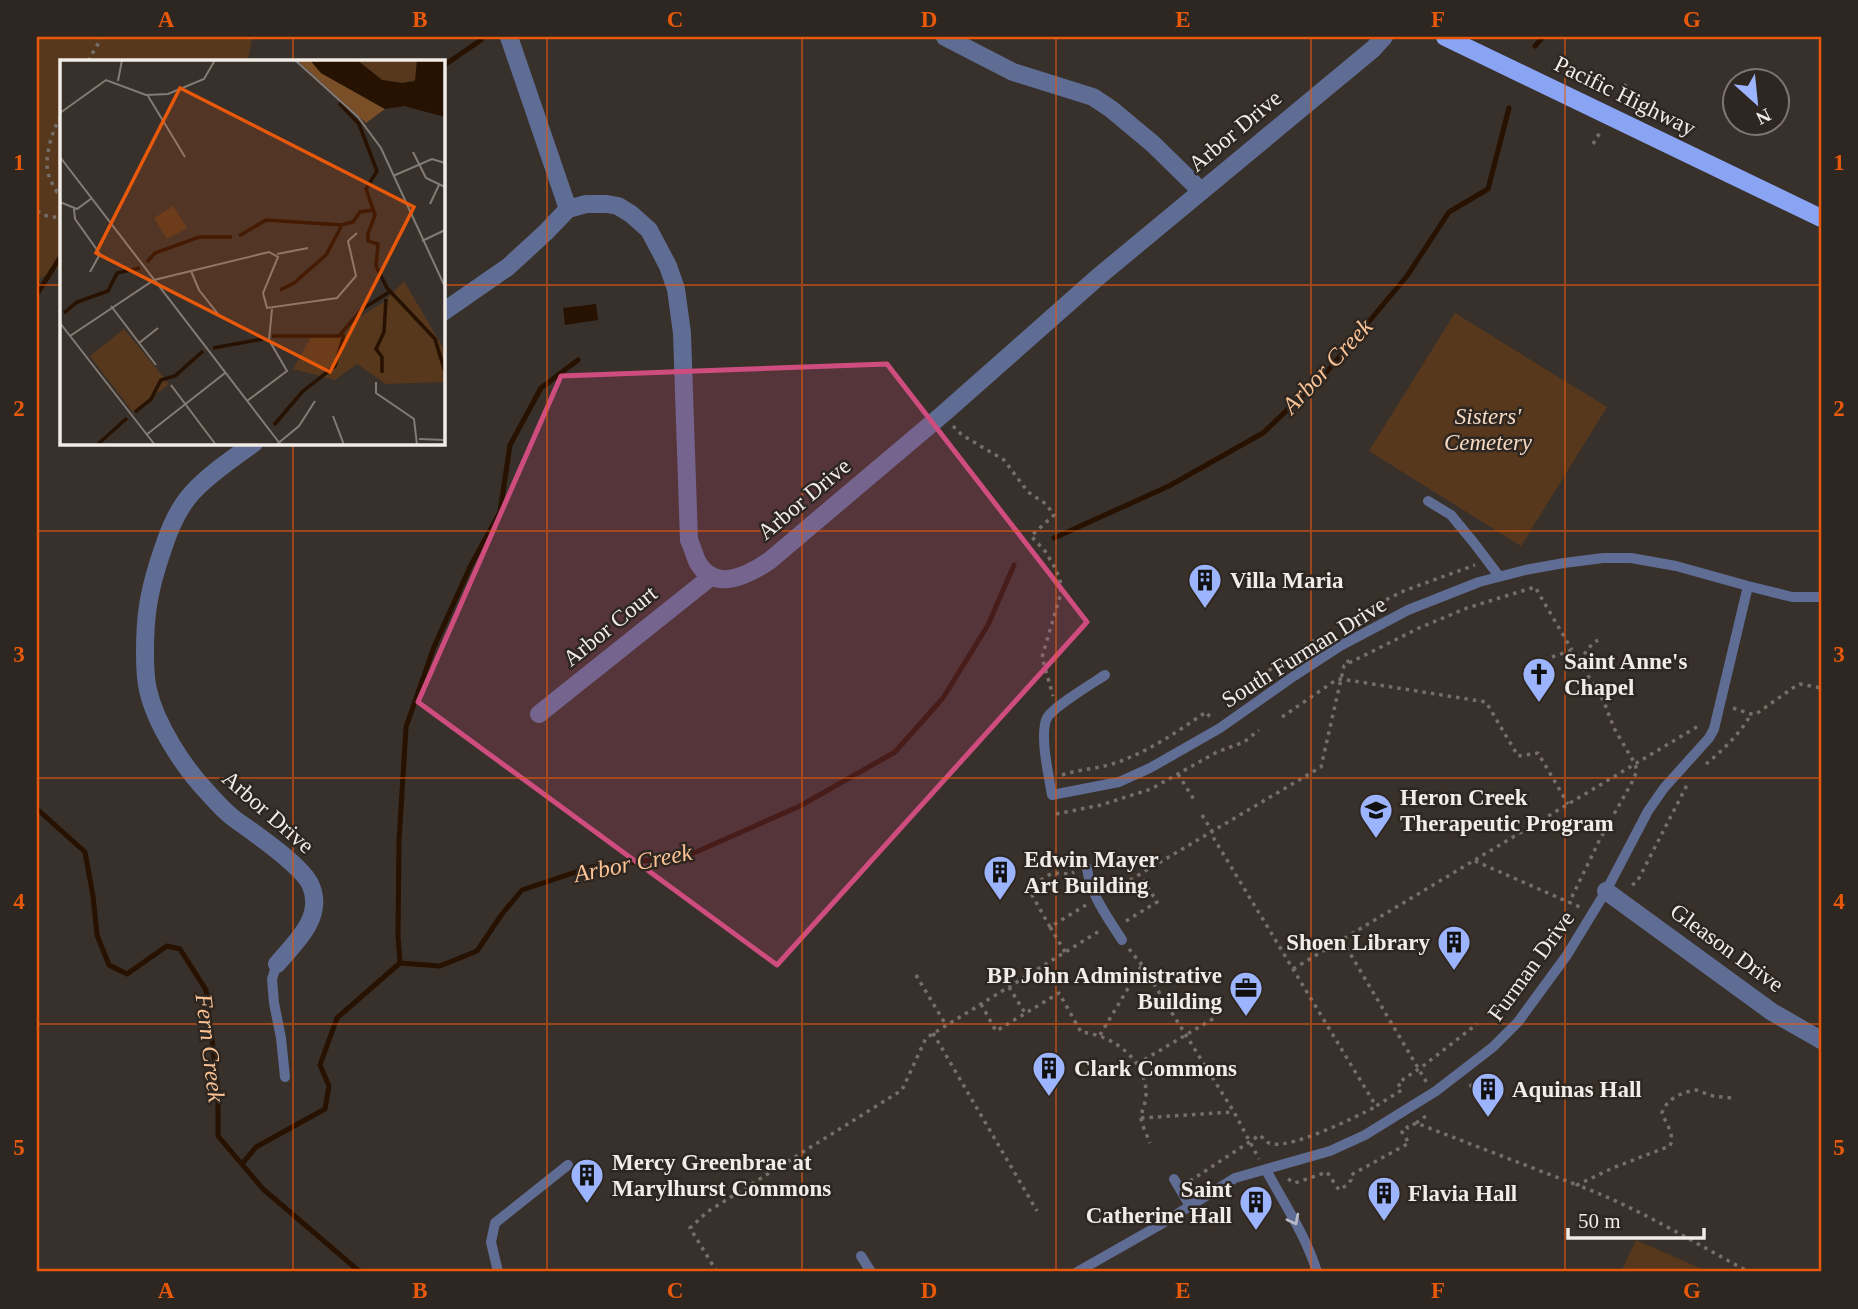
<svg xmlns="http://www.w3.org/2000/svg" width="1858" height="1309" viewBox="0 0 1858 1309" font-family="'Times New Roman',serif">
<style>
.green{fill:#57381d}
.water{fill:#271100}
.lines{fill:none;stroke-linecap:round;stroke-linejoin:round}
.stream{stroke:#271100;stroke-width:5}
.path{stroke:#756e69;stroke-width:3.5;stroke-dasharray:3.5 5;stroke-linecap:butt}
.service{stroke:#5f6c93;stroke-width:10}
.minor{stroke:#5f6c93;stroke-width:18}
.primary{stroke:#8aa4f4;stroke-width:18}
.oneway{stroke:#b7b9c6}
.marked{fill:#ce4d7e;fill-opacity:0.2;stroke:#ce4d7e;stroke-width:5;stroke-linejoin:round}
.grid{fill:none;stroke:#e8590c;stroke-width:2;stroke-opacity:0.55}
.labels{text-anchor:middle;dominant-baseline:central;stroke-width:5;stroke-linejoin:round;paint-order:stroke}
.street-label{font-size:23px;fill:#f1ece8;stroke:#2e2620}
.park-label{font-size:23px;font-style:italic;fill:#f7dac3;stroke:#2e2620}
.poi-label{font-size:23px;font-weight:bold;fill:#f1ece8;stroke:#2e2620;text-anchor:start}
.water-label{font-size:24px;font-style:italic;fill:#fbc395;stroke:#2e2620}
.inset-river{fill:none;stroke:#271100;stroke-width:3.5}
.inset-road{fill:none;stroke:#827b76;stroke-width:2}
.view{fill:#e8590c;fill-opacity:0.15;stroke:#e8590c;stroke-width:3.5}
.inset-edge{fill:none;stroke:#f1ece8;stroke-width:3.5}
.neatline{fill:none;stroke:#e8590c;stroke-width:2.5}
.grid-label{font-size:23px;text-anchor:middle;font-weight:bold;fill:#e8590c}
</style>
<rect width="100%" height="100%" fill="#38302a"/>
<path class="green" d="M37,37H252L248,61H61V267L37,280Z
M1455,313L1607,407L1521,546L1369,451Z
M1636,1240L1709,1272H1621Z"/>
<path class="water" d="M596,304L598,320L565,325L563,308Z"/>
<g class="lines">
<path class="stream" d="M1535,46L1543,37
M443,66L481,40
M37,294L61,256
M1054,538L1169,486L1263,433L1325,374L1407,276L1449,212L1488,189L1509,108
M37,809L85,852L93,896L97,935L109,965L127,974L167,946L180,949L206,990L218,1090V1136L263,1189L360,1272
M400,963L398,936L399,841L406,727L434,647L470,567L500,512L510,445L541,388L578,360
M242,1164L256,1147L325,1109L329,1086L320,1065L337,1018L400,963L440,966L477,951L502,914L522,890L591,867L687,856L800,806L895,752L943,698L988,625L1014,565"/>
<path class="path" d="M88,61L102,37
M1616,102L1626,84
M61,117C52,129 43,161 49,176C51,182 54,187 57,192H61
M1593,144L1601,131
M37,211L47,216L61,218
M953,426L962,435L1004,460L1028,492L1046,504L1054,515L1031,536L1045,551L1054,566L1060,579L1061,593L1042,657L1053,696
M1365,618L1366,617L1363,611L1406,590L1475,565
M1552,657L1572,650L1604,702L1614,728L1635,764L1637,771L1631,784L1600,839L1569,903
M1579,661L1592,644L1598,640
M1349,663L1419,628L1467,608L1535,587L1572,650
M1261,682L1259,677L1313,641L1316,645
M1733,708L1751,714H1756L1797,685L1800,684L1821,688
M1282,717L1336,680L1341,679L1486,702L1518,756L1538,753L1568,804
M1706,764C1723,750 1740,734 1751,714
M1178,774L1196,803
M1062,775C1079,769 1098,769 1115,763C1148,752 1177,732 1206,712L1210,717L1212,716
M1056,814L1101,805L1151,789L1217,752L1244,742L1259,730
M1202,815L1212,831L1213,837L1376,1106L1402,1090L1398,1083L1423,1066L1477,1024
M1475,861L1582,908
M1632,885L1637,882L1687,785
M1108,893L1321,767L1344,666L1349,663L1346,658
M1126,921L1157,902L1140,875
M1050,927L1028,888L1052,873L1071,874L1074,872
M1342,940L1427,1083
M1129,949L1142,965L1234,1112L1259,1159
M1065,952L1050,927L1086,905
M1293,969L1700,725
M916,975L946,1025
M1009,987L1025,1013
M981,1004L996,1031L1059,993L1081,1032C1113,1035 1147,1060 1146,1095C1146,1103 1142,1109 1141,1117C1141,1124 1147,1135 1150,1143
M933,1033L1037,1211
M1100,1035L1142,965
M1137,1064L1216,1017
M1470,1084L1484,1107
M1731,1098L1713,1096L1696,1090C1682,1092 1666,1099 1662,1113C1666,1124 1675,1134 1670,1146L1615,1167L1577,1185C1637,1207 1693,1242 1749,1272
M1141,1118L1233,1112
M1416,1123L1429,1114
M1406,1126L1408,1128L1416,1123L1577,1185
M1288,1179L1295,1183L1327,1172L1339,1190L1347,1185L1351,1180V1175L1409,1143L1402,1132L1408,1128
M1190,1181L1260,1135C1264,1139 1267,1144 1273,1144C1295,1147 1354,1118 1375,1107
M717,1272L690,1228L707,1212L902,1090L926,1038L1101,930"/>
<path class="service" d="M1428,501L1451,515L1474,543L1499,576
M1105,675C1093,683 1053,707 1047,718C1039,734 1049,777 1052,795L1119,782L1150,768L1220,728L1294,676L1340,646L1408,610L1479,582L1525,570L1564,563L1603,558H1631L1676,566L1748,586
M1087,868C1090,894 1108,918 1122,940
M277,964L272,979L274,1003L281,1038L285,1077
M1266,1170C1284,1203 1306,1236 1317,1272
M1174,1179L1190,1206
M861,1256L871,1272
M498,1272L491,1242L495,1223L568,1165
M1077,1272L1158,1226L1235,1178L1330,1151L1365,1135L1436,1091L1493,1047L1518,1022L1567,955L1606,891L1648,811L1664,788L1709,738L1714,729L1748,586L1792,597H1821"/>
<path class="minor" d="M509,37L568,209
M945,37L1013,72L1093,97L1111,109L1153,144L1201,191
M443,312L508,267L546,232L568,209L586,204H607L618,206L631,214L649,230L668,266L676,289L682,333L689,540C692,546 694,554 697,561C714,593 747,576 769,561L943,414L1098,277L1373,49L1384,37
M254,443C234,458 210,473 192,493C174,513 166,539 158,564C148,596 145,618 145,652C145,664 145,678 148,690C156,725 184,768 209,794C217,803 226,813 236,820C254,833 303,866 311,886C324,917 296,942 277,964
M539,714L712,576
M1606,891L1772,1012L1821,1040"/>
<path class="primary" d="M1445,37L1821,218"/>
</g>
<defs><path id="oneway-chevron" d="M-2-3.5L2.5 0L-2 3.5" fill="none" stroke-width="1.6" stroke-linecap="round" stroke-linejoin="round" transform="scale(1.75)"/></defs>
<use class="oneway" href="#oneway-chevron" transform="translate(1294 1220) rotate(63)"/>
<path class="marked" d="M887,364L1087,622L777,965L418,702L561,376Z"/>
<path class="grid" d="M293,37V61M547,37V1272M802,37V1272M1056,37V1272M1311,37V1272M1565,37V1272M37,285H61M443,285H1821M293,443V1272M37,531H1821M37,778H1821M37,1024H1821"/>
<defs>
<symbol id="building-pin" viewBox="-11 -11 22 30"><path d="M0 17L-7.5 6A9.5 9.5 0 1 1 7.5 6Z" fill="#9cb4fd" stroke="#2e2620"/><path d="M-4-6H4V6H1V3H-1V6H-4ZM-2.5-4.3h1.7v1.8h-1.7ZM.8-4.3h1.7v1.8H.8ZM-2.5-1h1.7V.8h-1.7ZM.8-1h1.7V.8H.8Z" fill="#111"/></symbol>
<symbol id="church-pin" viewBox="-11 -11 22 30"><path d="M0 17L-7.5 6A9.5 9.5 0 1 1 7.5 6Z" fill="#9cb4fd" stroke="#2e2620"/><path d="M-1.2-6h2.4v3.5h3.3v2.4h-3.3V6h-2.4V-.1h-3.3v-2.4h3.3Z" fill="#111"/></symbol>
<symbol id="school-pin" viewBox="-11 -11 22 30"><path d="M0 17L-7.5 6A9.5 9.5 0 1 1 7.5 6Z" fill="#9cb4fd" stroke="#2e2620"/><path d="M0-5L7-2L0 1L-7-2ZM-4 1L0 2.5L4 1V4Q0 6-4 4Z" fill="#111"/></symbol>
<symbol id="office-pin" viewBox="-11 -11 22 30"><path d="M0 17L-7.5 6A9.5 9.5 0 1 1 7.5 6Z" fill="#9cb4fd" stroke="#2e2620"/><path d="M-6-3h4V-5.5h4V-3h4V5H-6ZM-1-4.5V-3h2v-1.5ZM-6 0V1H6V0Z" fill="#111"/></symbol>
</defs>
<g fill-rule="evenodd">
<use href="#building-pin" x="1186" y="561" width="38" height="52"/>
<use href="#church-pin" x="1520" y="655" width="38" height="52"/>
<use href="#school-pin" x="1357" y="791" width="38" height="52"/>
<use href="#building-pin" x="981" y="853" width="38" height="52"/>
<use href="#building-pin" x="1435" y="923" width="38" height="52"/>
<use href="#office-pin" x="1227" y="969" width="38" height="52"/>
<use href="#building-pin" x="1030" y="1049" width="38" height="52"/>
<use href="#building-pin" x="1469" y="1070" width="38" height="52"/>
<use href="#building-pin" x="568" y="1156" width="38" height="52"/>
<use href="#building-pin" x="1365" y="1174" width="38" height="52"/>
<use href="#building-pin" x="1237" y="1183" width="38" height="52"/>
</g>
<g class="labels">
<g class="street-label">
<text transform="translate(1625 96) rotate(26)">Pacific Highway</text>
<text transform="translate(1235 131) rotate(-40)">Arbor Drive</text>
<text transform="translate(804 499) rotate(-40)">Arbor Drive</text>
<text transform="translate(610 626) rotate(-39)">Arbor Court</text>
<text transform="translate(1304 652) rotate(-32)">South Furman Drive</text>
<text transform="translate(268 812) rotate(41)">Arbor Drive</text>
<text transform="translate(1727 948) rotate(36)">Gleason Drive</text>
<text transform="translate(1531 966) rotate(-54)">Furman Drive</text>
</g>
<g class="park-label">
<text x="1488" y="416">Sisters'<tspan x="1488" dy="26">Cemetery</tspan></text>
</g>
<g class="poi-label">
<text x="1230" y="580">Villa Maria</text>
<text x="1564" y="661">Saint Anne's<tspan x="1564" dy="26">Chapel</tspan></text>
<text x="1400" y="797">Heron Creek<tspan x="1400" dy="26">Therapeutic Program</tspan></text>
<text x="1024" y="859">Edwin Mayer<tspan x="1024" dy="26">Art Building</tspan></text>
<text x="1430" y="942" text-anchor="end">Shoen Library</text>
<text x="1222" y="975" text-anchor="end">BP John Administrative<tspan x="1222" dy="26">Building</tspan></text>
<text x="1074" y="1068">Clark Commons</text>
<text x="1512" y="1089">Aquinas Hall</text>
<text x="612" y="1162">Mercy Greenbrae at<tspan x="612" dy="26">Marylhurst Commons</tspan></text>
<text x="1232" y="1189" text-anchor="end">Saint<tspan x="1232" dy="26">Catherine Hall</tspan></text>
<text x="1408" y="1193">Flavia Hall</text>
</g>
<g class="water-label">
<text transform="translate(1327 366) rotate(-47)">Arbor Creek</text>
<text transform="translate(633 863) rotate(-11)">Arbor Creek</text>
<text transform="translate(210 1048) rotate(83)">Fern Creek</text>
</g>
</g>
<g transform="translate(60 60)">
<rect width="385" height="385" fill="#38302a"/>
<path d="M297,0H357L356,20L342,23L322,20ZM113,146L127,168L107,179L94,158ZM344,221L385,291V322L326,324L297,304L275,320L233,309L252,275H287L295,260L325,241ZM64,269L109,324L73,352L30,296Z" fill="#57381d"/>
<path d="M237,0H250L261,13L325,49L306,63Z" fill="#7a4e27"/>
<path d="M250,0H297L322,20L342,23L355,21L357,0H385V57L344,46L325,49L261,13Z" fill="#271100"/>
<path class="inset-river" d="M279,43L299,64L317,111L306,129L315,155L308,174V181L318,184L316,206L327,228L375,279L385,312M179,176L206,160L281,165L293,162L300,152L314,150M87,202L95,193L139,177H172M220,230L234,223L266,195L281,167M4,253L17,242L48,231L57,213L80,208M212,276H279L302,249L331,231M153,288L203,279M322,313V297L316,289L324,272L326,239M75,352L91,339L101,320L115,316L143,291M214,365L242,332L275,306L284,274M37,385L67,358"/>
<path class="inset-road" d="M235,0L298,57L321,88L385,227M58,21L62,0M88,36L125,97M0,53L46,20L86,35L108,34L144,19L155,0M353,92L366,118L385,127M0,97L221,385M333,116L372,99L385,103M0,142L17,149L32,138M370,144L379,125M14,149L15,159L40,194L30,212M362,181L385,170M217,194L248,188M131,211L139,230L158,254M51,246L96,305M0,263L95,385M10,276L94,220L209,192L218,197L203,233L207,248L277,238L296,216L288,181L297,173M79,283L98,268M316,322V333L354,359L357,385M111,325L156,385M187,341L227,311L209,280L212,249M273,356L284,385M86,375L165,313M359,379L385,380M216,385L239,366L255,341"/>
<path class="view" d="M120,28L354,147L270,312L36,193Z"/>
<rect width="385" height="385" class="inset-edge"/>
</g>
<rect width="1858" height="1309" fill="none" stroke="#2e2620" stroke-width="77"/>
<g transform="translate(1756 102) rotate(153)"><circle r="33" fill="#2e2620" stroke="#7c7570" stroke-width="2"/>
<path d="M0-5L12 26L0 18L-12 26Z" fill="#9cb4fd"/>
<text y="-10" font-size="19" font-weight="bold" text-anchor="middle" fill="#f1ece8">N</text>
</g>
<path d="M1568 1228v10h136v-10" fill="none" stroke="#f1ece8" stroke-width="3.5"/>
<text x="1578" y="1228" font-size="21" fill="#f1ece8" stroke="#2e2620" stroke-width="5" paint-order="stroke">50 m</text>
<rect x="38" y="38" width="1782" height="1232" class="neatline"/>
<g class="grid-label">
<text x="166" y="27">A</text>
<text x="420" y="27">B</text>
<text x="675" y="27">C</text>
<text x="929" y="27">D</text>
<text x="1183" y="27">E</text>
<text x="1438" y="27">F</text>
<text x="1692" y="27">G</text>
<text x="19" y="170">1</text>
<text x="1839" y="170">1</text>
<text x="19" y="416">2</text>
<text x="1839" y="416">2</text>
<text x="19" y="662">3</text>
<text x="1839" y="662">3</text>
<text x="19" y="909">4</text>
<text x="1839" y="909">4</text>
<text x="19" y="1155">5</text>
<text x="1839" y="1155">5</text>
<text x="166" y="1298">A</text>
<text x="420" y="1298">B</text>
<text x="675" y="1298">C</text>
<text x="929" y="1298">D</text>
<text x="1183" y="1298">E</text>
<text x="1438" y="1298">F</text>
<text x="1692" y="1298">G</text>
</g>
</svg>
